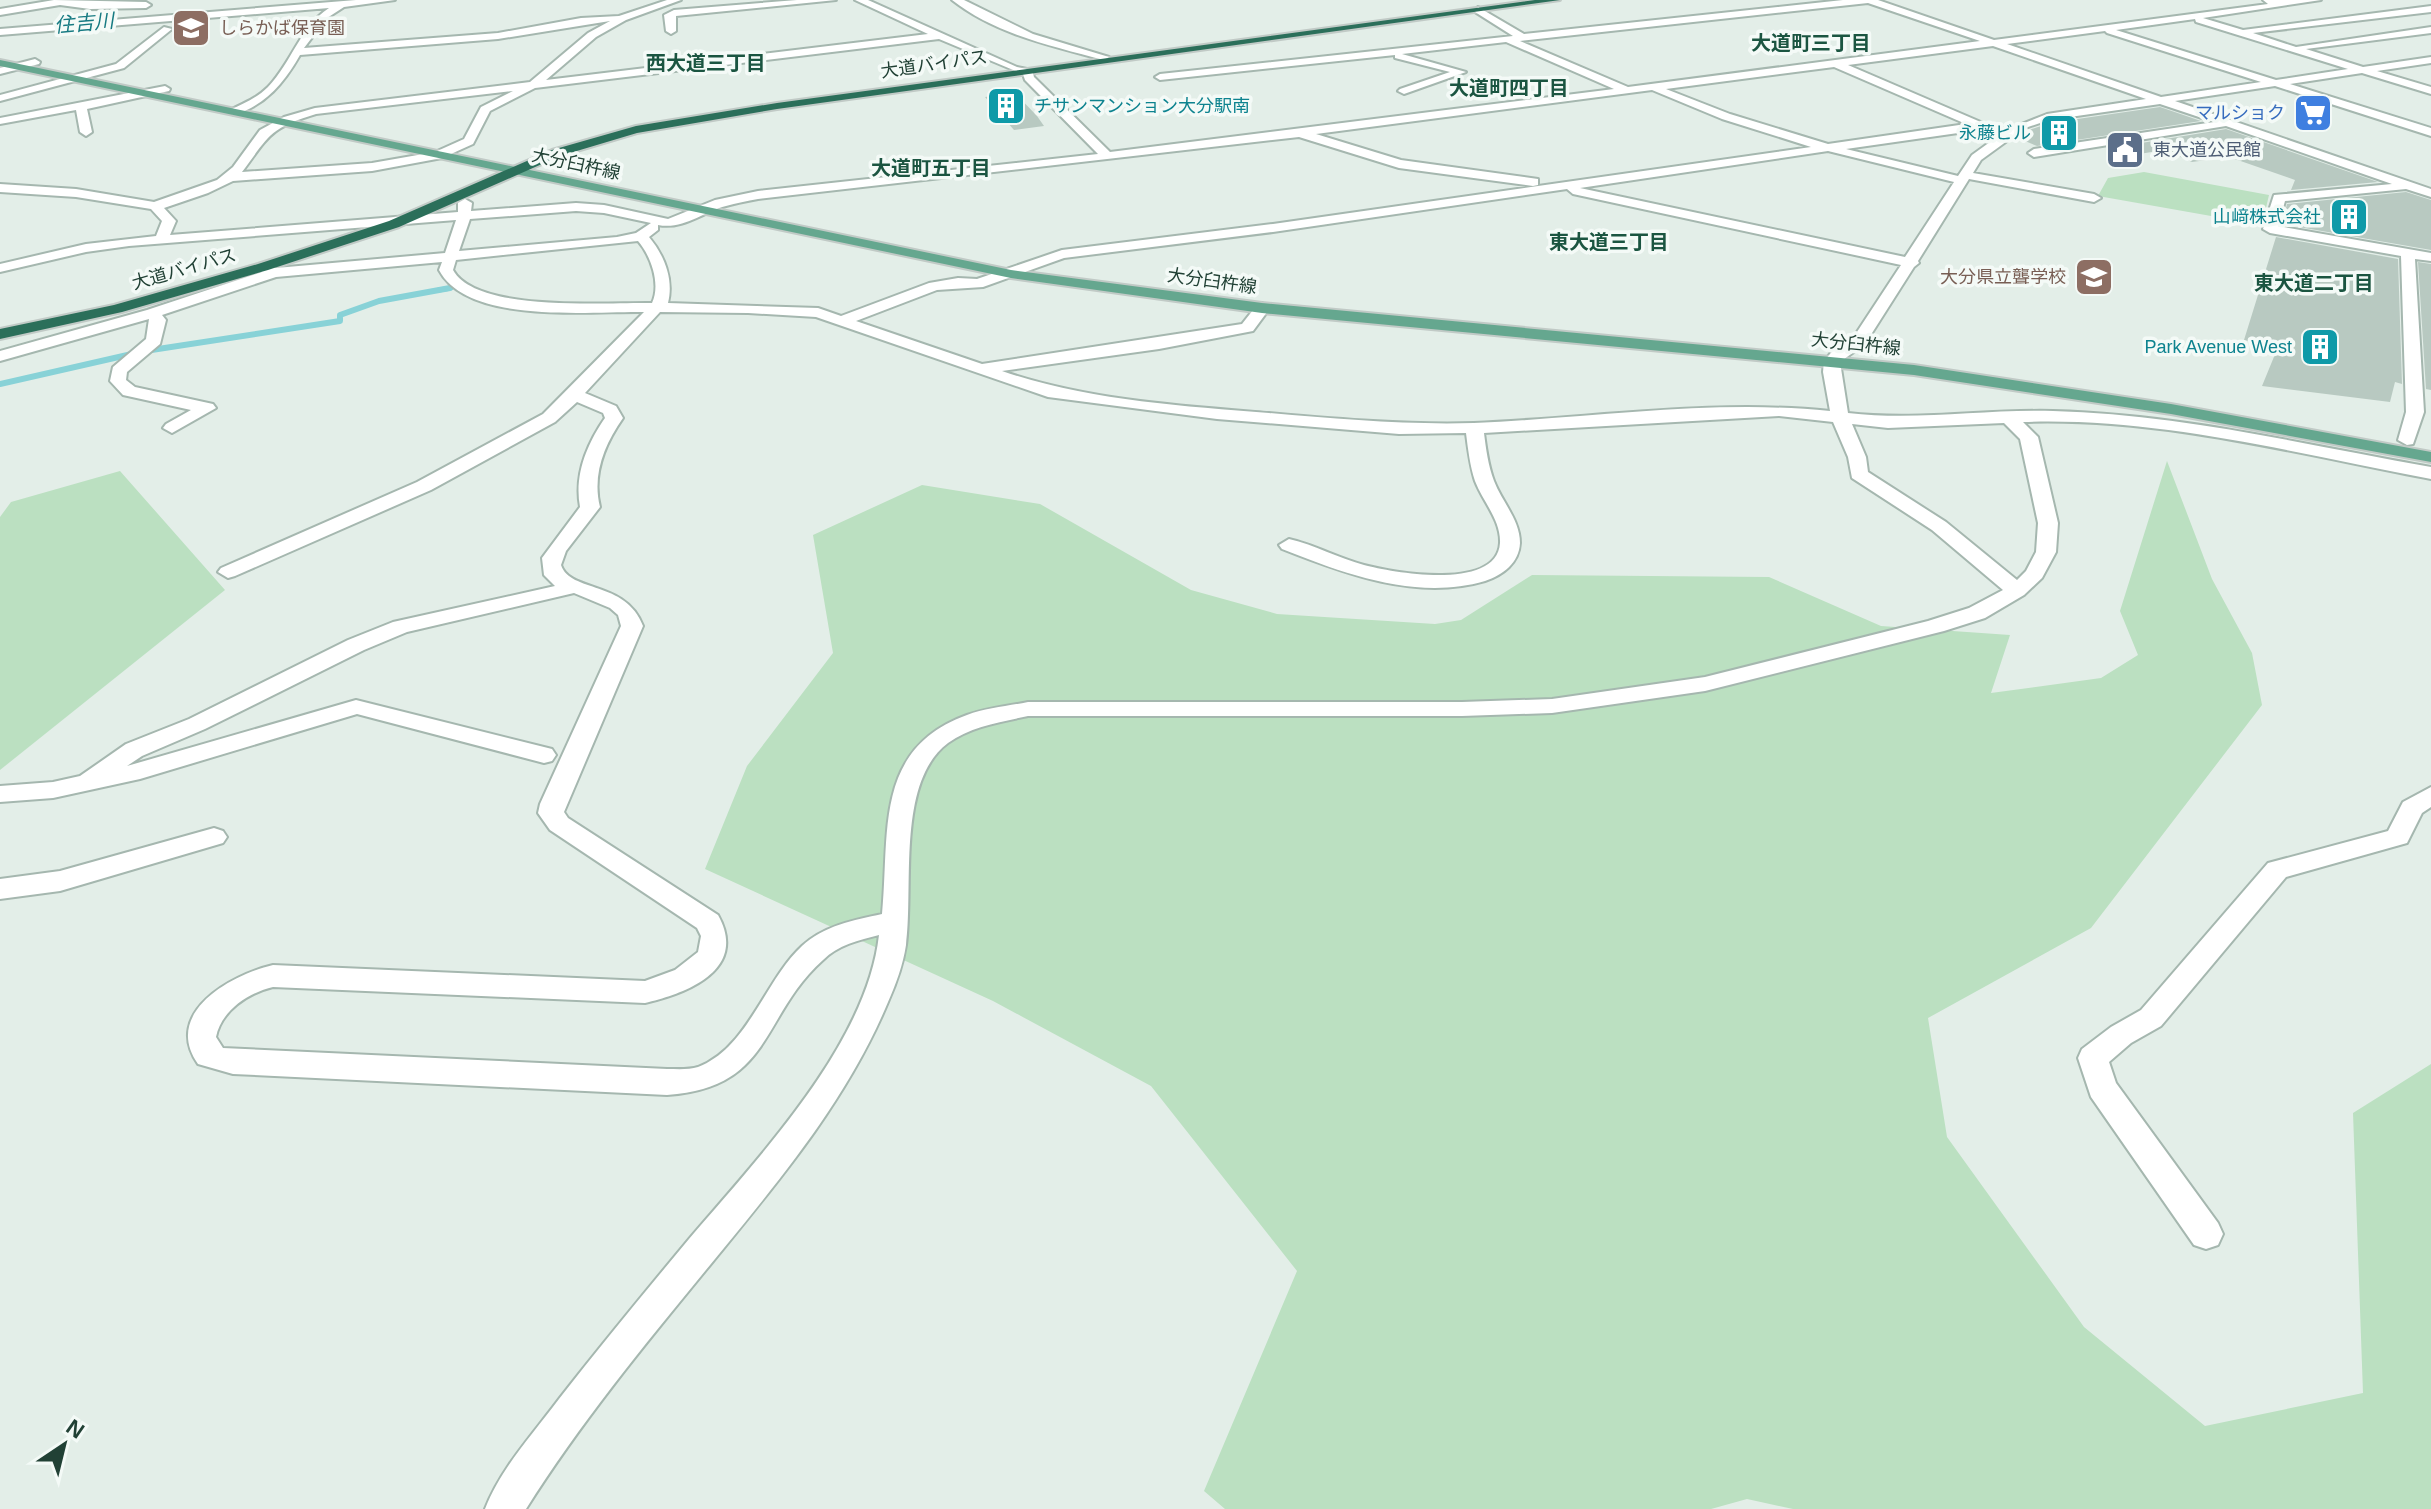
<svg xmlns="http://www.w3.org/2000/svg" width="2431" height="1509" viewBox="0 0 2431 1509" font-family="Arial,'Noto Sans JP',sans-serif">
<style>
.green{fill:#bbe0c1}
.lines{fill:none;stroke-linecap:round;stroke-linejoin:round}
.stream-far1{stroke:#88d2d7;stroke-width:5}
.stream{stroke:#88d2d7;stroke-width:6}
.building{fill:#b8c9c1}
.minor-casing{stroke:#a5b7af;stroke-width:4}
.major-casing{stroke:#c1cac6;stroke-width:4}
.highway-casing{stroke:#c1cac6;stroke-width:4}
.minor{fill:#fff;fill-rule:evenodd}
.major{fill:#65a78f;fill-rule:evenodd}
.highway{fill:#2b6f5a;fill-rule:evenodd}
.labels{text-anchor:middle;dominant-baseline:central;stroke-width:7;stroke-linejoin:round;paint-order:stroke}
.far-education-label{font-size:18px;fill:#785e54;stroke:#f4faf7;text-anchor:start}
.far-street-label{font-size:18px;fill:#214135;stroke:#f4faf7}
.far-culture-label{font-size:18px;fill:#0d838f;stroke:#f4faf7;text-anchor:end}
.far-shop-label{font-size:18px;fill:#366cbe;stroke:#f4faf7;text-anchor:end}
.far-service-label{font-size:18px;fill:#4e5e75;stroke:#f4faf7;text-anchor:start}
.far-water-label{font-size:20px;font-style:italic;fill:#167a82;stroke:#f4faf7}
.far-neighbourhood-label{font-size:20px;font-weight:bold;fill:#1b5541;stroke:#f4faf7}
</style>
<rect width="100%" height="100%" fill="#e3eee8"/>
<path class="green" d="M2144,172L2269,195L2262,225L2098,196L2108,178Z
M2167,461L2212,579L2252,653L2262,705L2091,928L1928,1018L1947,1137L2084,1327L2205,1426L2363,1393L2353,1113L2431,1064V1509H1793L1747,1499L1711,1509H1225L1204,1491L1297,1271L1151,1086L993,1001L705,869L747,766L833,653L813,535L922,485L1040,504L1191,590L1277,614L1435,624L1461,620L1532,575L1769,577L1881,626L2010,635L1991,693L2101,678L2138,655L2120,611Z
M120,471L225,590L0,770V517L11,502Z"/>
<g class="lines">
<path class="stream-far1" d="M439,290L451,288"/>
<path class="stream" d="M0,384L145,351L340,321V315L379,301L450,288"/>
</g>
<path class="building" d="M1015,93L1037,116L1044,126L1014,130L985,97Z
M2160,107L2201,121L2037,146L2018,138L2026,131L2050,123Z
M2226,129L2378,182L2291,190L2295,180L2229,157L2192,162L2164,150L2133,155L2111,148Z
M2406,192L2431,200V250L2282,224L2287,204Z
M2276,237L2398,259L2402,384L2395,382L2390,402L2262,386L2278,347L2244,340Z
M2418,262L2431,264V390L2426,389Z"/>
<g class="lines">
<defs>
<path id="minor" d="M54,0L146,2L151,5L146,8L90,9L60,5L0,15V9Z
M356,0H395L344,7L327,18L304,48L498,33L581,18L619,16L667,0H681L626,20L596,37L546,80L928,34L855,0H868L1017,67L1032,70L1034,77L1110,152L1614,89L1506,42L1402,54L1466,72L1404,94L1398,91L1400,89L1450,72L1395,58V55L1160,80L1155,77L1160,74L1513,36L1475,12L1478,7L1524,34L1843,0H1878L1994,40L2268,4L2263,0H2321L2203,18L2243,30L2431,6V12L2253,33L2296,47L2431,27V33L2306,49L2363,67L2431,57V63L2377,71L2431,87V94L2362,73L2290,84L2431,128V136L2275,86L2175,101L2431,189V197L2406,189L2285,201L2278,226L2431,253V261L2415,259L2424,412L2413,444L2407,445L2398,440L2406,412L2401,256L2270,233L2263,229L2274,195L2392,184L2226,126L2034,157L2028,153L2034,149L2214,122L2160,104L2049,120L2025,128L1981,160L1973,173L2094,194L2101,198L2094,202L1969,179L1918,261L1919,263L1914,267L1865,344L1840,362L1848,413C1917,421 1985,409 2053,411C2180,414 2306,445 2431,467V479C2298,454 2160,417 2023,422L2038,437L2058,523L2056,552L2042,578L2024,595L1985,618L1944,631L1705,691L1552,713L1462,716H1028C1001,722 971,726 948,743C896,782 914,886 906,945C903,965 896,984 888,1002C849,1095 787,1171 724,1248C655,1332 584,1417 526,1509H485C501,1468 533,1434 559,1399C601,1345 645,1292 689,1239C758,1158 867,1044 879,935C859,940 838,945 823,960C760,1016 773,1088 667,1095L233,1074L198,1064C162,1013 231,975 273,965L645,981L675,970L698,952L701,936L697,928L550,830L538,813L540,804L621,626L618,615L610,608L574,593L407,632L364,650L205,729L142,756L127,766L356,700L552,749L556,755L552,761L544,763L357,714L140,779L53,798L0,802V786L53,782L80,776L126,744L189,719L348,640L393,622L555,586L544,575L542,558L580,507C574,475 587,444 605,418L603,413L577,402L555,422L431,490L235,576L228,578L218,572L221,568L417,482L543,414L644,312C590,311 468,325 439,270L442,262L276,277L162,315L166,320L160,344L127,372L126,380L135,387L213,404L216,408L172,433L163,428L166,424L191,410L123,395L110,381L113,367L146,339L149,319L0,361V351L147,310L262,272L256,267L263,263L276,268L445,253L456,220L129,246L86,252L0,272V264L86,244L156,236L162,221L151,209L76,197L0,192V184L76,189L154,202L217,180L233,167L260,130L284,117L315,108L530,82L588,33L610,21L498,39L300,55C284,83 266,105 234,115L228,112L230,110C244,103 257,98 268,87C292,62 300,27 329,8L0,35V29ZM1868,3L1980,41L1628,87L1520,41ZM2195,19L2196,22L2348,69L2276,80L2116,30ZM2105,31L2107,33L2261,82L2161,97L2007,44ZM939,39L1023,74L1025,80L1098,154L758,191L715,200L668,219L604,205L576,203L471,211L472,203L465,199L458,203V212L170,235L176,221L164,208L208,193L233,181L372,171L442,158L473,144L490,111L535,88ZM1993,46L2146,99L2047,114L2009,129L1983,123L1848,65ZM1834,67L1966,124L1828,144L1730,114L1666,89ZM1652,90L1722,119L1811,147L1273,224L1062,250L977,279L958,278L929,283L841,316L818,308L668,303C674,279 664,255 649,237L658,230V225C683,230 703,212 726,206C736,203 747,201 758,199L1299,137L1399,168L1533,186L1538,185V179L1401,160L1316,134ZM513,91L481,107L464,139L435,152L372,163L242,172C269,136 269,128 316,114ZM1979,130L2001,134L1972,155L1958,176L1846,149ZM1828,151L1954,182L1905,257L1580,188ZM1567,189L1573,194L1901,265L1853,338L1835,348L1824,361L1823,372L1830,411C1713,399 1592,418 1474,423C1406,425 1338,419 1269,413C1180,406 1087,400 1002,371L1159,349L1253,331L1270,308L1262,303L1257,305L1242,324L982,364L856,321L937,290L983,287L1064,258L1273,232ZM576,211L604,213L651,223L636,233L617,237L459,251L470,219ZM638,241C651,256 661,284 652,303C607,302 477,313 453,270L456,260ZM660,312L748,313L816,317L1048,397L1217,419L1399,434L1466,433C1468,449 1470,466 1475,481C1483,502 1501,520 1500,543C1497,591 1394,573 1364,565C1338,558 1315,545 1289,539L1279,545L1282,549C1345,574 1417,601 1485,581C1503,575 1519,563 1520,543C1520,520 1502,502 1494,481C1488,465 1486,449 1484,433L1779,416L1833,422L1848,457L1852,478L1932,530L2003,590L1969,608L1928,621L1705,677L1552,699L1462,702H1028C1008,706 986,708 967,715C873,749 890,833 882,914C854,920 823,926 802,946C765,980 748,1048 698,1067C689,1070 677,1069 667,1069L223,1048L216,1037C221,1011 248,993 273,987L645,1003C689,993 748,969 718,915L568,818L564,812L643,626C626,580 570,593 561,565L566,551L600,507C592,475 604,445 623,418L616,406L585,393ZM2004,423L2020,439L2038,523L2036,552L2026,571L2017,580L1946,522L1868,472L1866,457L1852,424L1888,428Z
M797,0H836L676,16V31L671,34L666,31L664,15L674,10Z
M952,0H964L1033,34L1109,57L1104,60C1052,46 995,34 952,0Z
M164,27L172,29L124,68L0,101V95L116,64Z
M35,59L40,62L39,64L0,74V68Z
M165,86L170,89L169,91L87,109L92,132L86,136L80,132L76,110L0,124V118Z
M2431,787V807L2422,813L2407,843L2286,877L2161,1026L2131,1043L2109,1062L2116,1083L2218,1223L2223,1234L2218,1245L2206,1249L2194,1245L2091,1097L2078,1058L2082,1049L2111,1027L2141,1010L2268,863L2388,831L2403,802Z
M214,828L223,831L227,837L223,843L60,891L0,899V879L60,871Z"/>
<path id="major" d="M0,60L1011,270L1262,303L1914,365L2171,404L2431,452V462L2171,414L1914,375L1262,313L1011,278L0,66Z"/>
<path id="highway" d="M1535,0H1560L777,109L637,133L560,156L399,227L268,270L122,312L0,339V329L114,305L258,264L389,221L552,150L636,126L777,103Z"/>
</defs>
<use href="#minor" class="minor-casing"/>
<use href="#major" class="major-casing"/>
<use href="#highway" class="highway-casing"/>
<use href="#minor" class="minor"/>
<use href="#major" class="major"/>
<use href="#highway" class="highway"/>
</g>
<defs>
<symbol id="school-square" viewBox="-11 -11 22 22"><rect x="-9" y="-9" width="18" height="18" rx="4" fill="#8d6e63" stroke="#f4faf7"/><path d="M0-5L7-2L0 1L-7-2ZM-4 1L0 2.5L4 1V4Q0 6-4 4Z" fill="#fff"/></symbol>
<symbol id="building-square" viewBox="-11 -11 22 22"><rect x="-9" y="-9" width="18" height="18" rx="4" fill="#0f9aa8" stroke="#f4faf7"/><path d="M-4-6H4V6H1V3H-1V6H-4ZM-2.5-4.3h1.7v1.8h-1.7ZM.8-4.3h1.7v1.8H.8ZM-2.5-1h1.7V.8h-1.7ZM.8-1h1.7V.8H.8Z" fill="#fff"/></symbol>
<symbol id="supermarket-square" viewBox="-11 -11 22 22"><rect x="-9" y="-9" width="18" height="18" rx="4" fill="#3f7fe0" stroke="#f4faf7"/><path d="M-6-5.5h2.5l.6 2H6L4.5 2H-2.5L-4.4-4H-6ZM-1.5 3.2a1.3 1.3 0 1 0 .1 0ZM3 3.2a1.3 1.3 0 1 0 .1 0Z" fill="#fff"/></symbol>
<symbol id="civic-square" viewBox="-11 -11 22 22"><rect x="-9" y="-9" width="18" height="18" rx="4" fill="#5c6f8a" stroke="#f4faf7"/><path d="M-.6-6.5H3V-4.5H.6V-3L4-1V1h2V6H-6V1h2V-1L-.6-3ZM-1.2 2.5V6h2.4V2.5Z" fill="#fff"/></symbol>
</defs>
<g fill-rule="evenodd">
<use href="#school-square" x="169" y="6" width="44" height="44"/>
<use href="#building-square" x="984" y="84" width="44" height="44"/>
<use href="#supermarket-square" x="2291" y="91" width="44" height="44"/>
<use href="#building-square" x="2037" y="111" width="44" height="44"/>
<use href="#civic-square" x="2103" y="128" width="44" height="44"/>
<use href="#building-square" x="2327" y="195" width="44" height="44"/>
<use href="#school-square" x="2072" y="255" width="44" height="44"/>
<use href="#building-square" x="2298" y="325" width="44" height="44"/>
</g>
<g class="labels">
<g class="far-education-label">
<text x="219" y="28">しらかば保育園</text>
<text x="2066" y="277" text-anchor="end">大分県立聾学校</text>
</g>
<g class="far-street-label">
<text transform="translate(934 64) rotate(-8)">大道バイパス</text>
<text transform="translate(576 164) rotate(12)">大分臼杵線</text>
<text transform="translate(184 269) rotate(-16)">大道バイパス</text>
<text transform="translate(1212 281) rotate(8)">大分臼杵線</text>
<text transform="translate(1856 344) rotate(6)">大分臼杵線</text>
</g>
<g class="far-culture-label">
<text x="1034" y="106" text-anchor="start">チサンマンション大分駅南</text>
<text x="2031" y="133">永藤ビル</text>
<text x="2321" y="217">山﨑株式会社</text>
<text x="2292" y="347">Park Avenue West</text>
</g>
<g class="far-shop-label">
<text x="2285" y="113">マルショク</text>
</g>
<g class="far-service-label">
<text x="2153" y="150">東大道公民館</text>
</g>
<g class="far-water-label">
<text transform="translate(84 23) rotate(-5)">住吉川</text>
</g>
<g class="far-neighbourhood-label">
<text x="1811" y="43">大道町三丁目</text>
<text x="706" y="63">西大道三丁目</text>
<text x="1509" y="88">大道町四丁目</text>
<text x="931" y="168">大道町五丁目</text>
<text x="1609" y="242">東大道三丁目</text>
<text x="2314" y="283">東大道二丁目</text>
</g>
</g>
<g transform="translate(64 1445) rotate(35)" stroke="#f4faf7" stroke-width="6" paint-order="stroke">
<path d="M0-6L14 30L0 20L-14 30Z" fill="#214135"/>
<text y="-12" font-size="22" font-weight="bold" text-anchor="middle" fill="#214135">N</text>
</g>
</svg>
